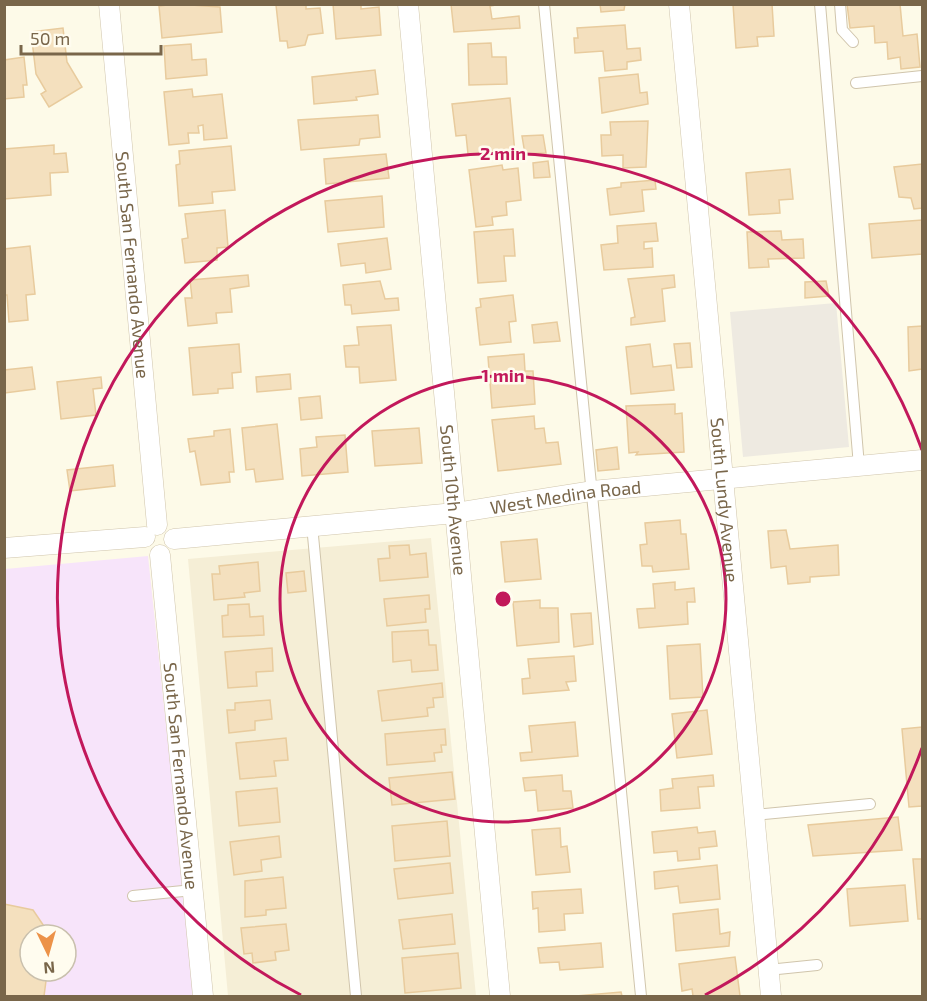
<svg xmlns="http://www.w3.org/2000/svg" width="927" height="1001" viewBox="0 0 927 1001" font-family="'Exo 2',sans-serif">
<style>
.residential{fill:#f5eed6}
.industrial{fill:#eeeae1}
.education{fill:#f7e4fa;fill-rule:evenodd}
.building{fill:#f4e0be;stroke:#e8cb9d;stroke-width:1.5}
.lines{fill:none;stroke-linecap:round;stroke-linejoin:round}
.lane-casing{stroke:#d0c5ac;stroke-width:12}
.street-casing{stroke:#d0c5ac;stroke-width:21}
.lane{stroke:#fff;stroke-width:10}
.street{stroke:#fff;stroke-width:20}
.ring{fill:none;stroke:#c2185b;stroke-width:3}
.labels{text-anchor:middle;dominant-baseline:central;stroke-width:5;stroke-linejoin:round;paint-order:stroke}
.street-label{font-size:18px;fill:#79664a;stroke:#fffcef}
.centre{fill:#c2185b;stroke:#fffcef;stroke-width:3}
.ring-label{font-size:18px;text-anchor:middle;font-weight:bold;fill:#c2185b;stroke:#fffcef;stroke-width:5;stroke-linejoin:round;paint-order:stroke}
</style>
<rect width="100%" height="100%" fill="#fdfae8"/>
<path class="residential" d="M431,538L476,996H228L188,559Z"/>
<path class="industrial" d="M836,303L849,447L743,457L730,312Z"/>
<path class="education" d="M148,556L195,996H5V569ZM30,935H66V971H30Z"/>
<path class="building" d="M176,4L220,7L222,32L162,38L159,6Z
M306,4V9L320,8L323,33L308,35L305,45L288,48L287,41H280L276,5Z
M333,4H361V9L379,7L381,35L336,39Z
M451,4H502L490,6L492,19L519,16L520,28L454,32Z
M600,4H625L624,10L601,12Z
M733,4H772L774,36L757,37L758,46L736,48Z
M847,4H900L903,36L917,34L920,67L901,69L900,57L888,59L887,42L875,43L874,26L850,28Z
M625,25L627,49L640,48L641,60L627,62V69L605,71L603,51L575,53L574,38H578L577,28Z
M63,28L67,62L82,87L49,107L41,94L46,91L36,74L31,32Z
M491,43L492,57H506L507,84L469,85L468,44Z
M191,44L192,60L206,59L207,75L166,79L164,46Z
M24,57L27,85H23L24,97L4,99V60Z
M375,70L378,94L356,97L357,100L314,104L312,77Z
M638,74L640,93L647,92L648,104L602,113L599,78Z
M192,89L193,97L222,94L227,138L204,140L203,125L198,126L199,133H188L189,143L169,145L164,92Z
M510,98L515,154H468L466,135L456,136L452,104Z
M378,115L380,137L360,139L359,145L301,150L298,120Z
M648,121L646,167L623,168V155L602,156L601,135H611L610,122Z
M543,135L546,153L525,154L522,136Z
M54,145V154L66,153L68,172L50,173L51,195L4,199V149Z
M231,146L235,190L212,192L213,203L179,206L176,165L180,164L179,151Z
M386,154L389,178L326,184L324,159Z
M548,161L550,177L534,178L533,163Z
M922,164V208L914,209L911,198L899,197L894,167Z
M502,165L503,170L518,168L521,200L506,202L507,215L492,217L493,225L476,227L469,170Z
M790,169L793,199L779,200L780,213L749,215L746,173Z
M655,180L656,189L642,190L644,211L610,215L607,189L621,187V183Z
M382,196L384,227L328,232L325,201Z
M225,210L228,247L217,248V260L185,263L182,239L188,238L185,214Z
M922,220V254L872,258L869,224Z
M656,223L658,241L644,242V249L652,248L653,267L604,270L601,245L618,243L617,226Z
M513,229L515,256H504L506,281L478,283L474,232Z
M781,231L782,240L803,239L804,258L768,259L769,267L749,268L747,232Z
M387,238L391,269L366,273L365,263L341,266L338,244Z
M30,246L35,294L26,295L28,320L9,322L7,295H4V249Z
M248,275L249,286L230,289L232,312L216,313L217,323L188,326L185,298H192L190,280Z
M674,275L675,287L662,289L665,321L631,325V318L635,317L628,279Z
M380,281L385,299L398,298L399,310L352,314L351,305H345L343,285Z
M826,281L829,296L805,298V282Z
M513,295L516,321L509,322L511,342L480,345L476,308L481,307L480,299Z
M557,322L560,341L534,343L532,325Z
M391,325L396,380L360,383L359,367H346L344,346L359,345L357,327Z
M922,326V369L909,371L908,327Z
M690,343L692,367L677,368L674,344Z
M239,344L241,372L232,373L233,388L218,389V393L193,395L189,348Z
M650,344L653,367L671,365L674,390L631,394L626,347Z
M524,354L525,371H533L535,404L492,408L488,357Z
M32,367L35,389L5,393L4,370Z
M290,374L291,389L257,392L256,377Z
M101,377L102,388L93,389L96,415L61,419L57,382Z
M320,396L322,418L301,420L299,398Z
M675,404V414L682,413L684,452L636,455L638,452L629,453L626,406Z
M534,416L535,429L544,428L546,443L558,442L561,464L498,471L492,420Z
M277,424L283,479L256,482L254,469L246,470L242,428Z
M419,428L422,463L375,466L372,431Z
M230,429L234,472H229L230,482L201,485L195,451L190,452L188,439L214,436V431Z
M345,435L348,472L302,476L300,449L317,447L316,437Z
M617,447L619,469L598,471L596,450Z
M113,465L115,486L70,491L67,470Z
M680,520L681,534H686L689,569L653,572L652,566H642L640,545L647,544L645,523Z
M786,530L790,549L838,545L839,575L810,577V582L788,584L786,566L771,568L768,531Z
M537,539L541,579L505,582L501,542Z
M409,545L410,555L426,553L428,577L380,581L378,559L390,558L389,546Z
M258,562L260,591L244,593L245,597L214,600L212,574H220L219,566Z
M304,571L306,591L288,593L286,573Z
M675,582V590L694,588L695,602H687L688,624L639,628L637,609L655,608L653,584Z
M429,595L430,609H425L426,622L387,626L384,599Z
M540,600V608H558L559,642L517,646L513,602Z
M249,604L250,617L263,616L264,635L223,637L222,616L228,615V605Z
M591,613L593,644L574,647L571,614Z
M428,630L429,645H436L438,670L412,672L411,660L393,662L392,632Z
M700,644L703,697L670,699L667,646Z
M272,648L273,671L256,672L257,686L228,688L225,652Z
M574,656L576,681L566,682L569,690L523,694L522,679L530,678L528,659Z
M442,683L443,697L433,698L434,707L427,708L428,716L382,721L378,691Z
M270,700L272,719L255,721V730L229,733L227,710H235V703Z
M707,710L712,754L677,758L672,714Z
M575,722L578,756L521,761L520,753L532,752L529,726Z
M922,727V806L909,807L902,729Z
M445,729L446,745H441L442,752L434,753L435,761L387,765L385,734Z
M286,738L288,760L274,761L276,776L240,779L236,743Z
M452,772L455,799L392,805L389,778Z
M562,775L563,791H571L573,808L538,811L536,790L525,791L523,778Z
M713,775L714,786L698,787L700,808L661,811L660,790L673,788L672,779Z
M277,788L280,822L239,826L236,792Z
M898,817L902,850L813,856L808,825Z
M447,821L450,856L395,861L392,826Z
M697,827L698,833L715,831L717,846L699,848L700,859L678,861L677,851L654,853L652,832Z
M560,828L561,847L567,846L570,872L536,875L532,830Z
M279,836L281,857L261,860L262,871L234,875L230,842Z
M913,859H922V919H918Z
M450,863L453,893L398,899L394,869Z
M717,865L720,899L680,903L678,886L655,889L654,872Z
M283,877L286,908L266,910V915L245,917V881Z
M905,885L908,921L850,926L847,889Z
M581,889L583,913L564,914L565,930L539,932L538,908L533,909L532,892Z
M4,904L33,910L50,935H30V971H58L50,974L46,981L44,996H4Z
M718,909L720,934L730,932L729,946L676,951L673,914Z
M452,914L455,944L403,949L399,920Z
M286,924L289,950L275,952L276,960L253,963L252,953L244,954L241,928Z
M601,943L603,967L560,970L559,962L540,963L538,948Z
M458,953L461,988L405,993L402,958Z
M735,957L740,996H693L692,989L682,991L679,964Z
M621,992L622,996H576Z"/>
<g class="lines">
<defs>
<path id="lane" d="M544,4L641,996
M820,4L859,466
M840,4L842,30L853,42
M856,83L922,76
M312,525L356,996
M754,815L870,804
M133,896L193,890
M768,970L817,965"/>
<g id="street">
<path id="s1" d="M109,4L157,525"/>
<path id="s2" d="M408,4L500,996"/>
<path id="s3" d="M679,4L771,996"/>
<path id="s4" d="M174,539L455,513L592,491L922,460"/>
<path d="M4,548L145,537"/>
<path id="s5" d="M160,555L203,996"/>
</g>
</defs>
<use href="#lane" class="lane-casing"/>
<use href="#street" class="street-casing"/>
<use href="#lane" class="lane"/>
<use href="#street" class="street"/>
</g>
<g class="ring">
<circle cx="503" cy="599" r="223"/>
<path d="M922 748A445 445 0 0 1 705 995M301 995A445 445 0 1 1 922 450"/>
</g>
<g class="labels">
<g class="street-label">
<text stroke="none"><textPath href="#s1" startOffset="262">South San Fernando Avenue</textPath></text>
<text stroke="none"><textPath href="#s4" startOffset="394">West Medina Road</textPath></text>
<text stroke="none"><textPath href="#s2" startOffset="498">South 10th Avenue</textPath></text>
<text stroke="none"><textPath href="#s3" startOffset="498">South Lundy Avenue</textPath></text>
<text stroke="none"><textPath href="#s5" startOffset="222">South San Fernando Avenue</textPath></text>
</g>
</g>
<circle cx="503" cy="599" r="9" class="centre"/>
<g class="ring-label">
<text x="503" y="160">2 min</text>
<text x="503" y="382">1 min</text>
</g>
<rect width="927" height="1001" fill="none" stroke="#79664a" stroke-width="12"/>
<g transform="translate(48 953) rotate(175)"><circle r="28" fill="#fffcef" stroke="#c9c0ad" stroke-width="1.5"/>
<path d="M0-4.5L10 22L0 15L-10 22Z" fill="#ec9248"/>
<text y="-9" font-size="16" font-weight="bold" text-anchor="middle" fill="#79664a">N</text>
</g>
<path d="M21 45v9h140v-9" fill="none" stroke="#79664a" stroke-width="3"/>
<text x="30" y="45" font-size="18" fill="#79664a" stroke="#fffcef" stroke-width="4.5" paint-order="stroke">50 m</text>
</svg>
